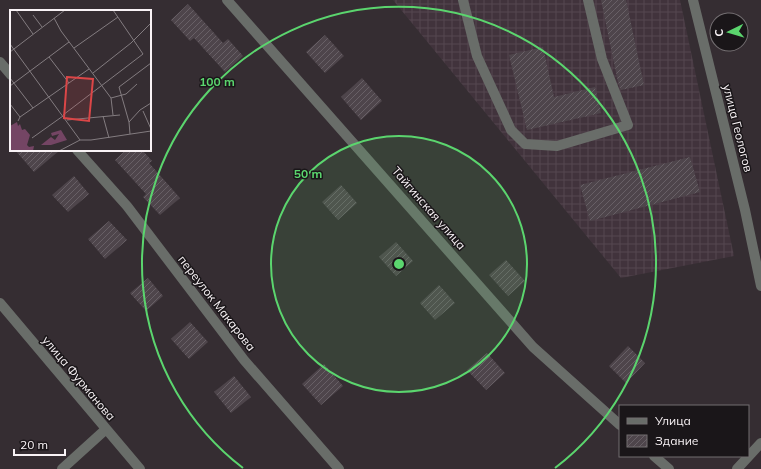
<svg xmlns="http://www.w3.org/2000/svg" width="761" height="469" viewBox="0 0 761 469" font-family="Mulish,sans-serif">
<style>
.industrial{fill:url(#industrial-grid)}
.building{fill:url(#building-hatch)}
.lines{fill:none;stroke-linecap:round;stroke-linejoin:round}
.minor{stroke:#696d69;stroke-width:10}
.ring{fill:none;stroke:#5bd56e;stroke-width:2}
.labels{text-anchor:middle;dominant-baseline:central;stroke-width:3;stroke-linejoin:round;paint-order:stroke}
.street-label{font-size:12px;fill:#f9f3f6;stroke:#1a1619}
.inset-road{fill:none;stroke:#837c80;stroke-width:1}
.view{fill:#db4647;fill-opacity:0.15;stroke:#db4647;stroke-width:2}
.inset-edge{fill:none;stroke:#f9f3f6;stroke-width:2}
.centre{fill:#5bd56e;stroke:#1a1619;stroke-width:2}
.ring-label{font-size:12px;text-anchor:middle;font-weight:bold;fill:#5bd56e;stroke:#1a1619;stroke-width:3;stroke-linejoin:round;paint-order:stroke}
</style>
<defs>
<pattern id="industrial-grid" width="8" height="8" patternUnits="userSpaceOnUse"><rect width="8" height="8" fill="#41333c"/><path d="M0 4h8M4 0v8" fill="none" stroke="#54474f"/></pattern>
<pattern id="building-hatch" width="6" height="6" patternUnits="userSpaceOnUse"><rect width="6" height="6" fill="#4e454b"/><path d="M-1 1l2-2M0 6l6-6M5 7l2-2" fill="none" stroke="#686066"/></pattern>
</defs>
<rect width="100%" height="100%" fill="#352d32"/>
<path class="industrial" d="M393,0H680L734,256L621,278Z"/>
<path class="building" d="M601,0H626L644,85L621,90L618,82Z
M188,4L223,43L228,39L243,56L225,72L194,38L190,41L171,20Z
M325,35L344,56L325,73L306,52Z
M543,47L554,97L595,87L601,113L527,130L509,55Z
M362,78L382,101L361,120L341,97Z
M15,150H60L34,172Z
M126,150H142L152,161L149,163L180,198L160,215L143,197L146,194L115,160Z
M690,157L700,192L590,221L580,185Z
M74,176L89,194L68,212L52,195Z
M341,185L357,203L338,220L322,202Z
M109,221L127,240L105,259L88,239Z
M396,242L413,261L396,276L379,257Z
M506,260L525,281L508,296L489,275Z
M148,278L163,296L146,311L130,293Z
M439,285L455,303L435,320L420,303Z
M190,322L208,342L189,359L171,339Z
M628,346L645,363L626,383L609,366Z
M487,353L505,373L486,390L467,370Z
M324,364L343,386L321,405L302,384Z
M234,376L251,397L231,413L214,392Z"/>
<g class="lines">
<path class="minor" d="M227,0L533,347L620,425
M463,0L477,56L511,130L525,144L557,146L628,125L602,59L588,0
M693,0L745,210L761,286
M0,62L11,75
M77,150L127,206L244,360L339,469
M0,303L140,469
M654,456L669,469
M62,469L105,430
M737,469L761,443"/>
</g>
<circle cx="399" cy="264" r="128" fill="#5bd56e" fill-opacity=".12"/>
<g class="ring">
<circle cx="399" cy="264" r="128"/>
<path d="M243 468A257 257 0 1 1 555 468"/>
</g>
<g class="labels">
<g class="street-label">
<text transform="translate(738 128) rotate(76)">улица Геологов</text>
<text transform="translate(429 208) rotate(49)">Тайгинская улица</text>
<text transform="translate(217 303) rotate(52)">переулок Макарова</text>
<text transform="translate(79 378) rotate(50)">улица Фурманова</text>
</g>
</g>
<g transform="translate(10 10)">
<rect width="141" height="141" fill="#352d32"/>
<path d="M7,112L8,116L10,114L12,120L15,119L20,125L17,135L19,137L24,136L23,141H0V116ZM51,120L57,130L41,135H31L41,127L45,130L49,124L42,126L41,123Z" fill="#744564"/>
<path class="inset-road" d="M6,0L23,24M23,5L32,17M44,8L51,21L101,88L103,105M0,34L70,130M64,38L108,7M0,42L55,0M39,47L59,73M83,63L121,33L141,13M0,68L23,98M0,76L59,32M101,88L116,84L127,74M0,94L10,107L8,111M133,101L141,119M53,105L133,44L103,0M93,106L99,128M10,107L79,59M57,110L110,105M119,112L109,77L141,53M120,124L119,112L130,100L141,93M22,128L53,106M70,130H81L141,121M49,141L70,130"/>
<path class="view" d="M57,67L83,69L79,111L54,108Z"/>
<rect width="141" height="141" class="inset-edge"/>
</g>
<circle cx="399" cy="264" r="6" class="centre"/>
<g class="ring-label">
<text x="217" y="86">100 m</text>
<text x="308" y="178">50 m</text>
</g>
<rect x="619" y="405" width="130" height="52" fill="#1a1619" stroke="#736e71"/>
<rect x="627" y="418" width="20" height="6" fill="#696d69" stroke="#736e71"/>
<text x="655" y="425" font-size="12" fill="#f9f3f6">Улица</text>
<rect x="627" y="435" width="20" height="12" fill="url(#building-hatch)" stroke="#736e71"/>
<text x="655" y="445" font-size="12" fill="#f9f3f6">Здание</text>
<g transform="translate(729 32) rotate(265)"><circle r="19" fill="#1a1619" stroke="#736e71"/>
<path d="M0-3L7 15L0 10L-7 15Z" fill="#5bd56e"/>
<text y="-6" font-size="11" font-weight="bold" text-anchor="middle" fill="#f9f3f6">С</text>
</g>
<path d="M14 449v6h51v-6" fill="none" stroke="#f9f3f6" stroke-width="2"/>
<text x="20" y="449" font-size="12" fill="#f9f3f6" stroke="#1a1619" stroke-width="3" paint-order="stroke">20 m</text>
</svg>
